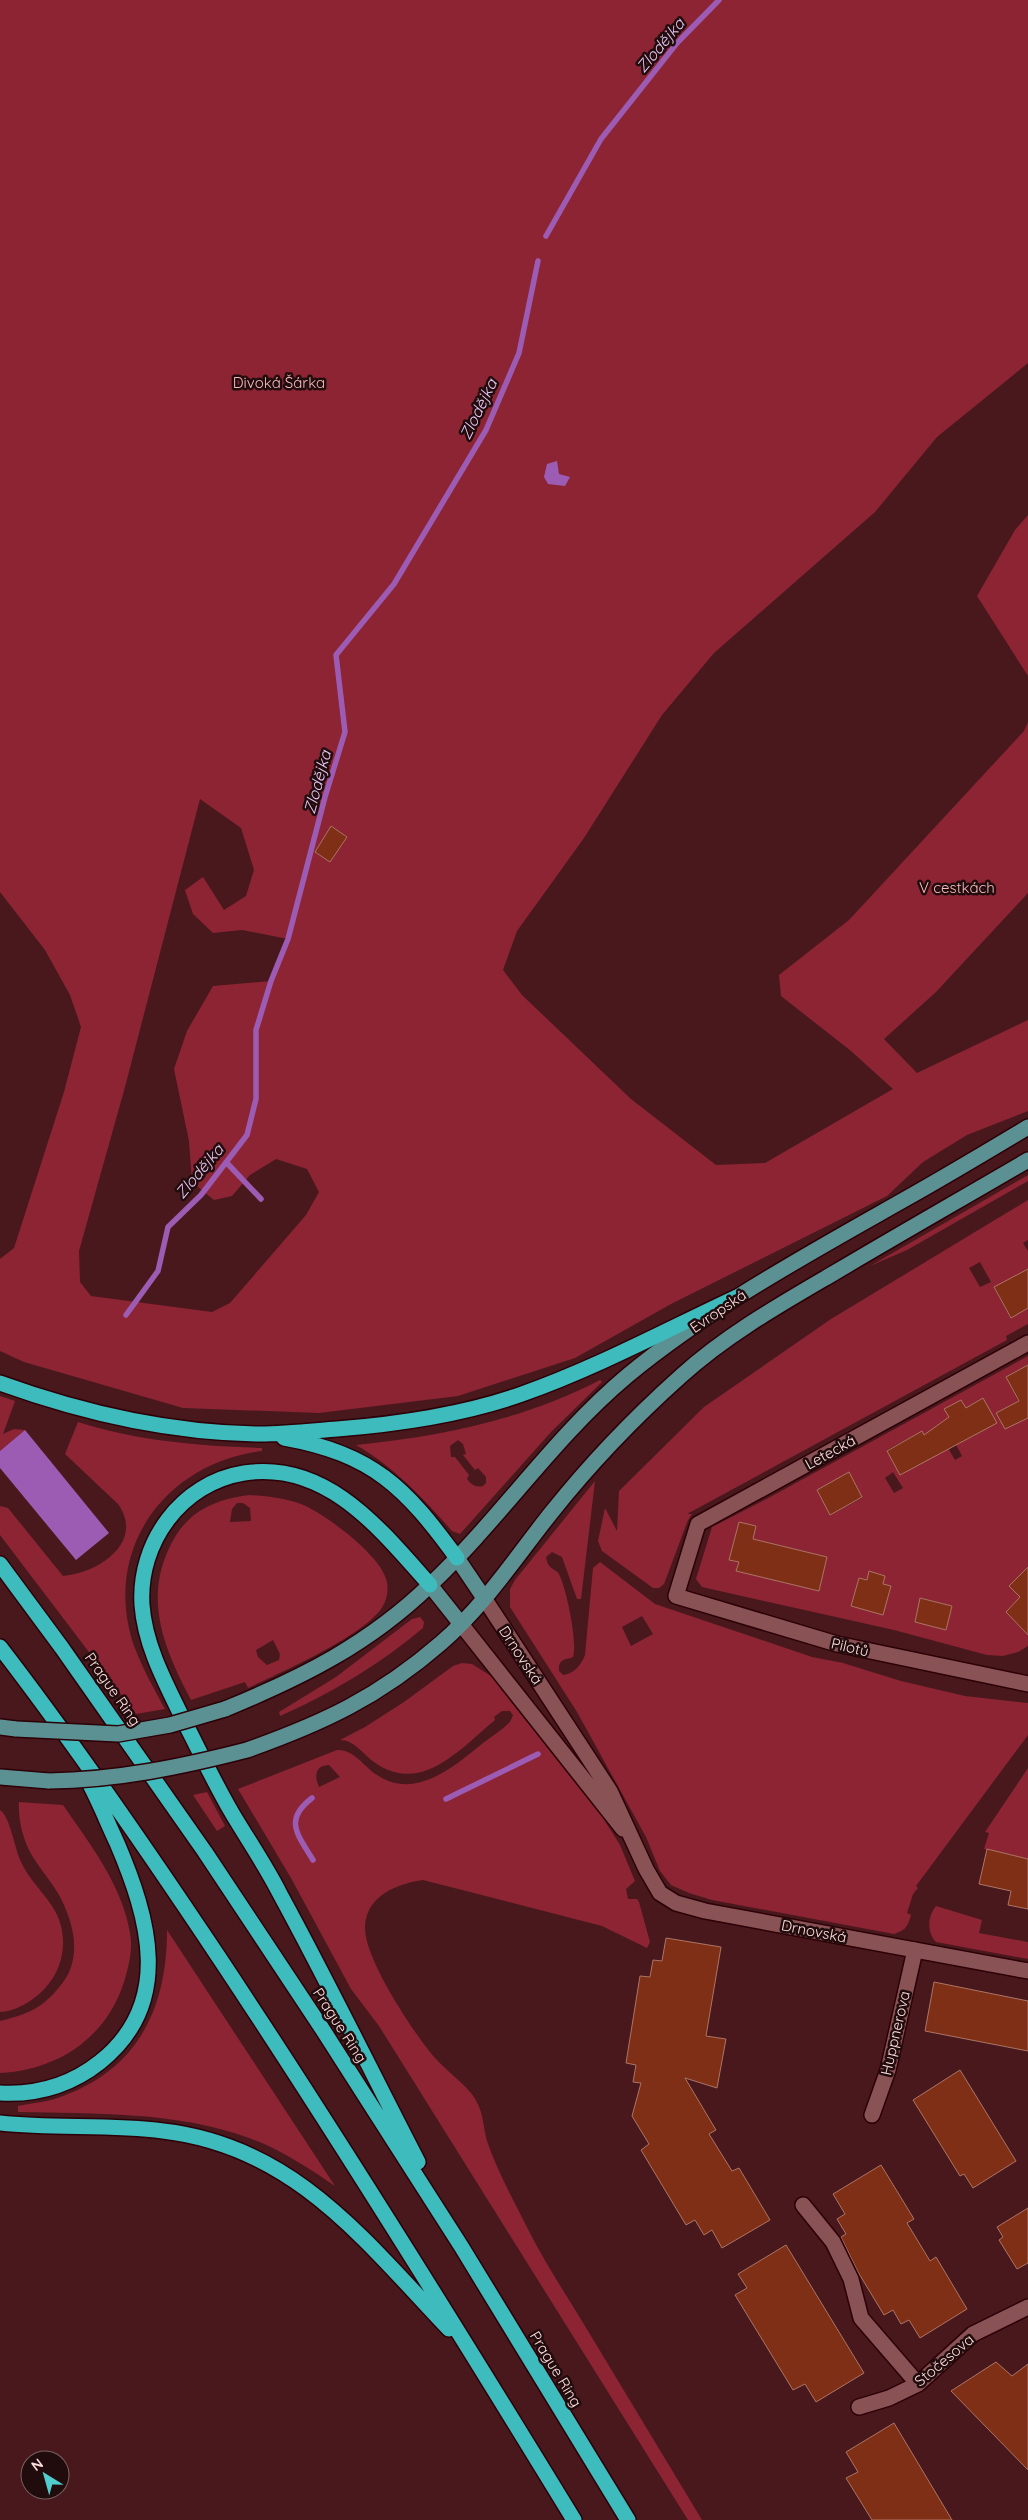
<svg xmlns="http://www.w3.org/2000/svg" width="1028" height="2520" viewBox="0 0 1028 2520" font-family="Quicksand,sans-serif">
<style>
.green{fill:#8c2434;fill-rule:evenodd}
.water{fill:#9d5cb4}
.lines{fill:none;stroke-linecap:round;stroke-linejoin:round}
.stream{stroke:#9d5cb4;stroke-width:5.5}
.building{fill:#802f17;stroke:#ac7565}
.street-casing{stroke:#2c0007;stroke-width:18}
.secondary-casing{stroke:#2c0007;stroke-width:18}
.primary-casing{stroke:#2c0007;stroke-width:18}
.highway-casing{stroke:#2c0007;stroke-width:18}
.street{stroke:#895255;stroke-width:15}
.secondary{stroke:#895255;stroke-width:15}
.primary{stroke:#5c9193;stroke-width:15}
.highway{stroke:#3ebbbd;stroke-width:15}
.primary-bridge-casing{stroke:#2c0007;stroke-width:18;stroke-linecap:butt}
.primary-bridge{stroke:#5c9193;stroke-width:15}
.labels{text-anchor:middle;dominant-baseline:central;stroke-width:5;stroke-linejoin:round;paint-order:stroke}
.park-label{font-size:15px;fill:#fabdbf;stroke:#210c0d}
.street-label{font-size:15px;fill:#fedddd;stroke:#210c0d}
.water-label{font-size:16px;font-style:italic;fill:#e8c7f4;stroke:#210c0d}
</style>
<rect width="100%" height="100%" fill="#49181d"/>
<path class="green" d="M0,0H1028V363L937,437L875,512L714,653L662,715L584,838L517,931L503,970L522,995L631,1099L716,1165L765,1163L893,1089L851,1051L781,996L779,975L849,920L1024,731L1028,722V893L936,992L884,1039L917,1073L1028,1020V1111L967,1135L923,1162L887,1196L671,1304L575,1358L458,1396L319,1413L183,1408L24,1362L0,1351V1259L14,1248L64,1092L81,1027L70,995L45,950L0,892ZM200,799L241,828L254,870L246,896L224,910L203,877L185,890L193,914L213,933L242,930L288,939L271,981L213,986L187,1031L174,1069L189,1141L192,1182L214,1200L232,1196L250,1175L276,1159L307,1169L319,1192L306,1215L230,1303L212,1312L91,1296L80,1282L79,1251L125,1087ZM331,826L347,837L330,862L315,852Z
M1028,515V676L977,596L1015,530Z
M1028,1175V1181L907,1250L870,1266Z
M1028,1200V1240L1023,1243L1028,1251V1270L994,1288L1010,1317L1028,1308V1324L1006,1336L1007,1340L687,1514H692L688,1520L664,1584L659,1588H653L602,1551L598,1541L605,1508L617,1531L619,1491L704,1407L831,1319ZM980,1262L991,1282L980,1287L969,1268Z
M1028,1356V1365L1006,1377L1019,1403L1007,1410L1015,1424L1028,1417V1567L1009,1586L1020,1597L1006,1612L1023,1630L1028,1625V1646L1018,1652L1003,1656L987,1655L894,1630L702,1587L696,1579L712,1527L772,1496ZM983,1398L961,1441L945,1409L961,1400L966,1408ZM922,1431L935,1455L900,1475L887,1450ZM952,1437L962,1456L955,1460L944,1441ZM849,1472L862,1498L830,1515L817,1490ZM893,1472L903,1488L894,1493L885,1478ZM739,1522L756,1526L754,1533L745,1537L827,1557L819,1591L737,1571L739,1562L729,1560ZM869,1572L885,1576L883,1584L851,1606L859,1578L867,1580ZM921,1598L952,1606L946,1630L915,1622Z
M600,1380L602,1382L551,1432L460,1534L452,1531C424,1499 393,1466 356,1445C442,1436 523,1420 600,1380ZM458,1440L463,1444L466,1454L463,1455L475,1470L478,1468L486,1477V1483L483,1486C475,1488 471,1484 467,1479L469,1475L455,1457H451L450,1446Z
M0,1396L15,1401L3,1434L14,1429L25,1430L0,1451Z
M78,1422C137,1441 200,1446 262,1448V1451C167,1463 104,1546 132,1640C140,1664 153,1687 165,1709L136,1714L0,1535V1506L8,1508L63,1576C99,1573 145,1542 118,1504L65,1454Z
M595,1481L581,1599H577L562,1557L552,1552L546,1557C548,1570 555,1568 559,1574C566,1587 578,1643 573,1657C568,1660 558,1657 559,1671L563,1675C574,1674 581,1665 585,1655L593,1568L600,1562L655,1604L812,1657L843,1663L901,1681L965,1696L1028,1703V1735L916,1886L918,1888L913,1894L907,1913L911,1915C908,1926 906,1930 894,1934L712,1900L689,1893L671,1885L660,1871L646,1837L577,1712L510,1607V1589L515,1580ZM642,1616L653,1634L631,1646L622,1627Z
M249,1495C266,1496 284,1498 301,1504C324,1513 374,1551 384,1574C390,1585 388,1599 381,1609C361,1637 280,1673 248,1688L245,1682L191,1700C163,1646 141,1595 175,1537C192,1509 218,1499 249,1495ZM243,1503L250,1508L251,1521L230,1522L232,1509L237,1503ZM273,1640L280,1654L279,1660L267,1665L258,1657L256,1650Z
M420,1617L424,1622L423,1628C379,1665 332,1693 280,1716L279,1712L336,1677L412,1619Z
M462,1663L472,1664L491,1676L603,1818L620,1845L635,1881L626,1889L628,1899H637L639,1902L650,1942L647,1948L602,1926L423,1880C397,1884 367,1895 365,1926C363,1957 414,2034 435,2058C446,2070 460,2080 471,2093C485,2111 482,2125 488,2144C499,2175 516,2205 531,2235C548,2268 569,2299 588,2331C626,2394 664,2457 702,2520H688L379,2026L351,1989L291,1878L238,1789L337,1750C354,1749 364,1767 377,1775C415,1801 455,1766 483,1743C492,1736 502,1730 510,1722L513,1715L510,1711H502L494,1717L495,1720C460,1749 421,1796 374,1762C363,1754 354,1740 340,1740L365,1727L404,1702L453,1666ZM329,1765L340,1777L319,1787C314,1775 315,1766 329,1765Z
M1028,1768V1859L984,1849L989,1833L985,1832Z
M207,1792L225,1826L217,1831L193,1795Z
M19,1802L63,1805C90,1844 122,1885 130,1933C133,1949 129,1966 124,1982C106,2038 58,2070 0,2073V2021C28,2014 43,2008 61,1985C83,1958 74,1923 59,1895C50,1879 37,1866 29,1850C22,1835 18,1818 19,1802Z
M0,1810C10,1816 15,1850 21,1862C29,1879 42,1891 52,1906C69,1931 66,1965 46,1987C35,2000 17,2011 0,2012Z
M936,1906L982,1920L979,1933L1028,1942V1959L936,1942C927,1932 927,1917 936,1906Z
M167,1930L335,2186C308,2168 280,2149 249,2138C175,2111 96,2114 18,2112V2106C32,2103 49,2102 63,2096C139,2068 167,2007 167,1930Z"/>
<path class="water" d="M557,461L559,474L570,477L565,486L548,484L544,477L547,464Z
M25,1430L109,1533L76,1560L0,1468V1451Z"/>
<g class="lines">
<path class="stream" d="M546,236L601,139L677,43L719,0
M226,1162L261,1199
M126,1315L158,1271L168,1227L201,1195L247,1135L256,1099V1030L271,981L288,939L325,797L345,732L336,655L394,584L486,430L519,353L538,261
M312,1798C283,1820 298,1835 313,1860
M446,1799L538,1754"/>
</g>
<path class="building" d="M331,826L347,837L330,862L315,852Z
M1028,1269V1308L1011,1318L994,1287Z
M1028,1365V1418L1005,1429L996,1413L1019,1401L1006,1377Z
M983,1398L997,1423L900,1475L887,1451L922,1431L924,1435L949,1417L944,1409L961,1400L966,1408Z
M849,1472L862,1497L830,1515L817,1490Z
M739,1522L756,1526L753,1539L827,1557L819,1591L736,1571L739,1562L729,1560Z
M1028,1567V1635L1006,1612L1020,1597L1009,1586Z
M869,1571L885,1576L883,1584L891,1586L883,1615L851,1606L859,1578L867,1580Z
M920,1598L952,1606L946,1630L915,1622Z
M987,1849L1028,1859V1909L1008,1905L1011,1891L979,1884Z
M666,1938L721,1947L706,2036L726,2039L717,2088L685,2078L716,2130L709,2134L732,2171L739,2168L770,2220L722,2248L712,2230L704,2235L695,2220L686,2225L641,2150L649,2144L632,2116L641,2083L633,2082L636,2065L626,2063L640,1976L650,1977L653,1960L662,1961Z
M934,1982L1028,2001V2051L925,2031Z
M960,2070L1016,2161L973,2188L964,2174L960,2176L913,2100Z
M881,2165L914,2219L907,2223L930,2261L936,2257L967,2309L920,2338L909,2320L901,2324L893,2310L884,2315L858,2272L841,2237L846,2234L837,2219L845,2214L833,2194Z
M1028,2208V2263L1017,2269L999,2240L1003,2237L997,2227Z
M786,2245L864,2373L816,2402L805,2384L793,2390L735,2295L747,2288L738,2274Z
M996,2362L1012,2376L1028,2364V2470L951,2391Z
M894,2423L952,2520H872L846,2478L858,2472L846,2452Z"/>
<g class="lines">
<defs>
<path id="street" d="M1028,1343L698,1524L676,1596L837,1644L1028,1684
M872,2115L888,2070L915,1950
M803,2205L833,2242L851,2279L861,2318L918,2384
M859,2407L889,2398L918,2384L973,2334L1028,2307"/>
<path id="secondary" d="M484,1598L610,1791L646,1869L660,1893L676,1903L705,1911L1028,1971
M461,1624L623,1829"/>
<path id="primary" d="M457,1558L484,1598
M430,1585L461,1624
M225,1709C303,1677 369,1644 430,1585C500,1519 553,1438 627,1376C712,1306 810,1253 907,1198C948,1175 988,1151 1028,1127
M0,1727L16,1729
M247,1750C323,1723 379,1697 441,1643C484,1606 516,1557 551,1513C590,1464 634,1418 681,1376C726,1335 781,1304 834,1273C898,1235 963,1198 1028,1160
M0,1777L49,1781"/>
<path id="highway" d="M0,1383C83,1413 171,1433 260,1434C286,1434 312,1431 337,1429C400,1424 463,1415 522,1394C596,1368 666,1330 737,1297
M284,1438C373,1454 405,1487 457,1558
M0,1564L62,1648L205,1852L321,2027L461,2246L628,2520
M0,1647C77,1747 148,1851 218,1956C341,2141 458,2330 574,2520
M0,2093C36,2095 71,2085 100,2062C174,2003 149,1918 117,1843C107,1822 99,1801 88,1781
M0,2123C54,2129 109,2124 163,2131C294,2146 364,2240 449,2329
M418,2162C372,2073 328,1982 280,1894C266,1866 248,1840 232,1813C215,1784 200,1752 184,1721C166,1684 145,1646 142,1605C138,1543 181,1483 244,1473C327,1460 381,1530 430,1585"/>
</defs>
<use href="#street" class="street-casing"/>
<use href="#secondary" class="secondary-casing"/>
<use href="#primary" class="primary-casing"/>
<use href="#highway" class="highway-casing"/>
<use href="#street" class="street"/>
<use href="#secondary" class="secondary"/>
<use href="#primary" class="primary"/>
<use href="#highway" class="highway"/>
<defs>
<path id="primary-bridge" d="M16,1729L118,1734L170,1725L225,1709
M49,1781C117,1780 181,1767 247,1750"/>
</defs>
<use href="#primary-bridge" class="primary-bridge-casing"/>
<use href="#primary-bridge" class="primary-bridge"/>
</g>
<g class="labels">
<g class="park-label">
<text x="279" y="382">Divoká Šárka</text>
<text x="957" y="887">V cestkách</text>
</g>
<g class="street-label">
<text transform="translate(718 1311) rotate(-34)">Evropská</text>
<text transform="translate(830 1452) rotate(-29)">Letecká</text>
<text transform="translate(850 1647) rotate(13)">Pilotů</text>
<text transform="translate(521 1655) rotate(57)">Drnovská</text>
<text transform="translate(113 1689) rotate(55)">Prague Ring</text>
<text transform="translate(814 1931) rotate(11)">Drnovská</text>
<text transform="translate(340 2025) rotate(57)">Prague Ring</text>
<text transform="translate(895 2033) rotate(-77)">Huppnerova</text>
<text transform="translate(944 2360) rotate(-40)">Stočesova</text>
<text transform="translate(556 2369) rotate(59)">Prague Ring</text>
</g>
<g class="water-label">
<text transform="translate(660 45) rotate(-50)">Zlodějka</text>
<text transform="translate(478 409) rotate(-64)">Zlodějka</text>
<text transform="translate(317 782) rotate(-75)">Zlodějka</text>
<text transform="translate(199 1171) rotate(-50)">Zlodějka</text>
</g>
</g>
<g transform="translate(45 2475) rotate(323)"><circle r="24" fill="#210c0d" stroke="#796060"/>
<path d="M0-4L9 19L0 12L-9 19Z" fill="#52cdcf"/>
<text y="-8" font-size="14" font-weight="bold" text-anchor="middle" fill="#fedddd">N</text>
</g>
</svg>
